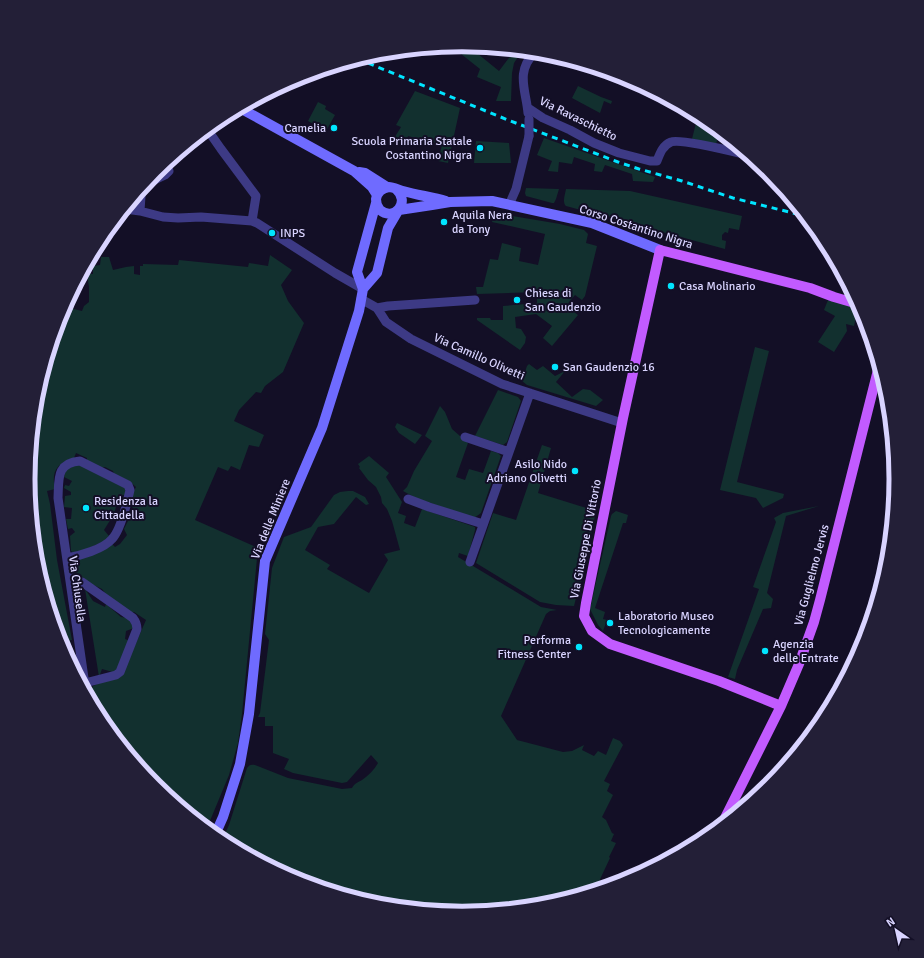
<svg xmlns="http://www.w3.org/2000/svg" width="924" height="958" viewBox="0 0 924 958" font-family="Signika,sans-serif">
<style>
.green{fill:#12302f}
.lines{fill:none;stroke-linecap:round;stroke-linejoin:round}
.street{stroke:#3d3a85;stroke-width:9}
.secondary{stroke:#6f6bff;stroke-width:10}
.primary{stroke:#c25bff;stroke-width:10}
.rail{stroke:#00e5ff;stroke-width:3;stroke-dasharray:6 5;stroke-linecap:butt}
.street-bridge{stroke:#3d3a85;stroke-width:9}
.poi-dot{fill:#00e5ff;stroke:#130f26;stroke-width:1.5}
.labels{text-anchor:middle;dominant-baseline:central;stroke-width:4;stroke-linejoin:round;paint-order:stroke}
.street-label{font-size:12px;fill:#d9d4ff;stroke:#130f26}
.poi-label{font-size:12px;fill:#d9d4ff;stroke:#130f26;text-anchor:start}
.rim{fill:none;stroke:#d9d4ff;stroke-width:5}
</style>
<rect width="100%" height="100%" fill="#130f26"/>
<path class="green" d="M462,45H467L499,71L515,50L522,51L514,63L512,73L511,101H496L501,87L477,77L480,69L451,46Z
M578,86L601,97L612,101L611,104L604,101L600,113L572,98Z
M415,91L460,108L448,163L438,161L442,145L408,136L405,146L393,140L401,127L396,125Z
M318,102L326,106L325,109L335,115L326,131L308,121Z
M698,115L703,118L719,131L716,145L692,139Z
M544,138L655,177L653,182L633,181L632,174L605,165L602,172L594,171L595,164L574,157L572,164L559,162L558,172L548,171L552,161L537,155Z
M476,141L509,143L511,163H474Z
M526,188L559,189L556,199L554,203H552L526,196L525,193Z
M566,189L630,191L742,216L739,230L729,228L728,233L725,232L722,235V240L726,241L725,249L566,206C562,202 565,195 566,189Z
M495,213L560,224L584,230L588,234L586,243L597,246L585,296L582,300L575,295L566,306L578,315L552,346L543,338L552,326L536,314L515,317L516,328L521,329L526,337L525,343L520,350L477,320V318H490L491,320H503V306L537,303V292L477,294L476,287H483L490,259L498,260L502,243L521,248L519,261L538,265L545,234L492,222Z
M270,255L292,270L281,285L288,301L304,323L283,372L265,386L261,393L256,392L239,410L234,421L264,435L259,447L249,445L240,470L231,466L228,471L218,467L195,520L258,548L242,714L238,743L229,775L207,828L155,786L101,720L92,703L91,691L93,686L123,673L146,620L134,612L130,613L106,594L102,589L87,582L84,578L74,574L72,561L111,545H113L115,547L120,544L127,535L124,529C131,514 135,513 131,496L136,487L129,481L114,474L113,471L105,467L101,468L87,461V458L76,453L74,458C57,463 51,471 55,489L47,491L50,504L57,560L72,640H70L75,671L61,645L36,563L28,479L36,394L54,336L57,337L68,306L70,308L82,311L84,306L89,302V287L87,274H93V266L100,265L101,257H109L113,270L126,267L134,266V274L140,275V266H143V264L178,265L179,260L248,267L249,263L268,266Z
M828,300L858,307L854,326L846,324L847,331L834,352L818,342L835,316L824,310Z
M755,347L769,351L737,482L784,494L783,498L763,508L756,498L720,490Z
M529,364L537,370L543,366L555,376L565,371L556,382L572,397L583,389L590,390L603,400L596,406L527,385L522,381L527,366Z
M498,390L518,397L521,401L507,442L503,445L475,436Z
M440,406L445,412L452,429L468,443L456,477L465,480L469,469L483,473L491,451L498,453L501,456L481,513L474,518L416,498L403,491L407,487L414,471L432,441L425,436Z
M397,423L422,435L415,444L399,433L395,427Z
M542,445L551,448L538,493L596,511L578,598H576L574,606L556,605L540,602L476,563L493,513L516,520Z
M369,456L389,473L386,477L402,502L398,513L406,516L404,523L415,527L422,509L475,527V530L468,556L459,553L458,557L541,607L557,610L550,611L546,614L501,716L517,740L563,752L572,751L584,745L582,750L594,756L598,751L606,755L613,738L620,741L623,745L604,781L610,784L607,791L613,795L602,817L606,820L612,833L614,834L611,841L616,843L609,857L610,858L595,890L546,905L462,913L377,905L296,880L222,840L229,825L247,768C249,765 251,764 255,765L288,778L342,789L352,788C355,783 357,783 362,780C369,775 374,770 378,763L371,755L347,782L342,783L293,773L284,769L289,759L273,753V726H265V717H258L260,713L269,640L265,634L272,568L284,537L311,527L334,495L340,492L348,491H353L365,497L369,504L366,505L356,497L334,524L318,527L305,550L330,565L327,569L369,593L388,560L384,554L400,550L392,521L387,509L382,503L381,497L376,487L368,480L359,468L360,467L358,464Z
M78,464L126,486L125,495L119,496L114,514L104,530L109,536L107,540L75,554L71,551L70,536L75,532L72,528L68,529L66,519H71L72,508L64,507L65,496L71,495V492L64,488L65,485L69,486L72,481L64,477L66,469Z
M819,506L786,516L767,593L773,599L771,608L763,609L737,670L735,679L728,677L759,589L753,587L776,522L774,518L783,513Z
M616,511L628,515L626,523H623L595,608L605,612L603,619L607,620L603,631L598,625L590,609L611,516L612,514Z
M85,589L93,601L105,607L106,604L121,617L128,618L134,628L126,631L125,639L130,641L116,673L102,669L99,677Z"/>
<g class="lines">
<path class="street" d="M528,108L543,118L570,130L594,143L619,153L650,161H657C660,153 663,145 671,142C680,138 735,152 748,155
M528,113C526,90 515,72 535,52
M207,129L221,149L256,196L252,221
M146,184L165,175L169,171L166,163
M139,191L141,196L140,211
M509,205L516,189L529,136
M125,209L140,211L163,217L178,218L201,217L252,221L257,223L335,273L363,289
M361,299L377,308L386,322L411,339L502,384L622,423
M377,308L388,306L475,300
M465,437L509,452
M408,499L429,507L483,524
M67,558C79,556 104,549 112,539C121,530 127,503 130,490L128,485L80,461C56,463 59,479 58,498L86,692
M470,562L530,393
M70,578L82,582L133,618C136,622 137,625 137,629L120,672L116,675L85,683
M732,804L741,809"/>
<path class="secondary" d="M240,108L354,171L372,187L377,195
M359,172L365,173L387,187
M396,189C411,202 394,222 380,210C377,207 376,203 376,199C377,193 382,188 389,187C393,187 399,190 403,191C417,195 432,197 446,201
M399,210L432,205L450,202L492,201L592,223L660,250
M363,289L357,272L376,203
M215,835L223,817L240,764L249,714L265,561L322,428L359,311L363,289L377,273L388,228L398,211"/>
<path class="primary" d="M781,706L719,681L610,644L592,631L584,616L586,603L623,418L660,250L810,288L834,297L858,304
M722,824L781,706L799,664L814,622L820,600L879,366"/>
<path class="rail" d="M358,59L508,120L618,162L639,169L682,181L733,198L805,216"/>
<path class="street-bridge" d="M529,136V119"/>
</g>
<g class="poi-dot">
<circle cx="334" cy="128" r="4"/>
<circle cx="480" cy="148" r="4"/>
<circle cx="444" cy="222" r="4"/>
<circle cx="272" cy="233" r="4"/>
<circle cx="671" cy="286" r="4"/>
<circle cx="517" cy="300" r="4"/>
<circle cx="555" cy="367" r="4"/>
<circle cx="575" cy="471" r="4"/>
<circle cx="86" cy="508" r="4"/>
<circle cx="610" cy="623" r="4"/>
<circle cx="579" cy="647" r="4"/>
<circle cx="765" cy="651" r="4"/>
</g>
<g class="labels">
<g class="street-label">
<text transform="translate(578 119) rotate(26)">Via Ravaschietto</text>
<text transform="translate(636 227) rotate(18)">Corso Costantino Nigra</text>
<text transform="translate(479 357) rotate(24)">Via Camillo Olivetti</text>
<text transform="translate(271 519) rotate(-68)">Via delle Miniere</text>
<text transform="translate(586 539) rotate(-79)">Via Giuseppe Di Vittorio</text>
<text transform="translate(812 575) rotate(-75)">Via Guglielmo Jervis</text>
<text transform="translate(77 589) rotate(82)">Via Chiusella</text>
</g>
<g class="poi-label">
<text x="326" y="128" text-anchor="end">Camelia</text>
<text x="472" y="141" text-anchor="end">Scuola Primaria Statale<tspan x="472" dy="14">Costantino Nigra</tspan></text>
<text x="452" y="215">Aquila Nera<tspan x="452" dy="14">da Tony</tspan></text>
<text x="280" y="233">INPS</text>
<text x="679" y="286">Casa Molinario</text>
<text x="525" y="293">Chiesa di<tspan x="525" dy="14">San Gaudenzio</tspan></text>
<text x="563" y="367">San Gaudenzio 16</text>
<text x="567" y="464" text-anchor="end">Asilo Nido<tspan x="567" dy="14">Adriano Olivetti</tspan></text>
<text x="94" y="501">Residenza la<tspan x="94" dy="14">Cittadella</tspan></text>
<text x="618" y="616">Laboratorio Museo<tspan x="618" dy="14">Tecnologicamente</tspan></text>
<text x="571" y="640" text-anchor="end">Performa<tspan x="571" dy="14">Fitness Center</tspan></text>
<text x="773" y="644">Agenzia<tspan x="773" dy="14">delle Entrate</tspan></text>
</g>
</g>
<path d="M0 0H924V958H0ZM35 479a427 427 0 1 1 854 0a427 427 0 1 1-854 0Z" fill="#231f37" fill-rule="evenodd"/>
<path class="rim" d="M35 479a427 427 0 1 1 854 0a427 427 0 1 1-854 0Z"/>
<g transform="translate(896 930) rotate(326)" stroke="#130f26" stroke-width="3" paint-order="stroke">
<path d="M0-3L7 15L0 10L-7 15Z" fill="#d9d4ff"/>
<text y="-6" font-size="11" font-weight="bold" text-anchor="middle" fill="#d9d4ff">N</text>
</g>
</svg>
